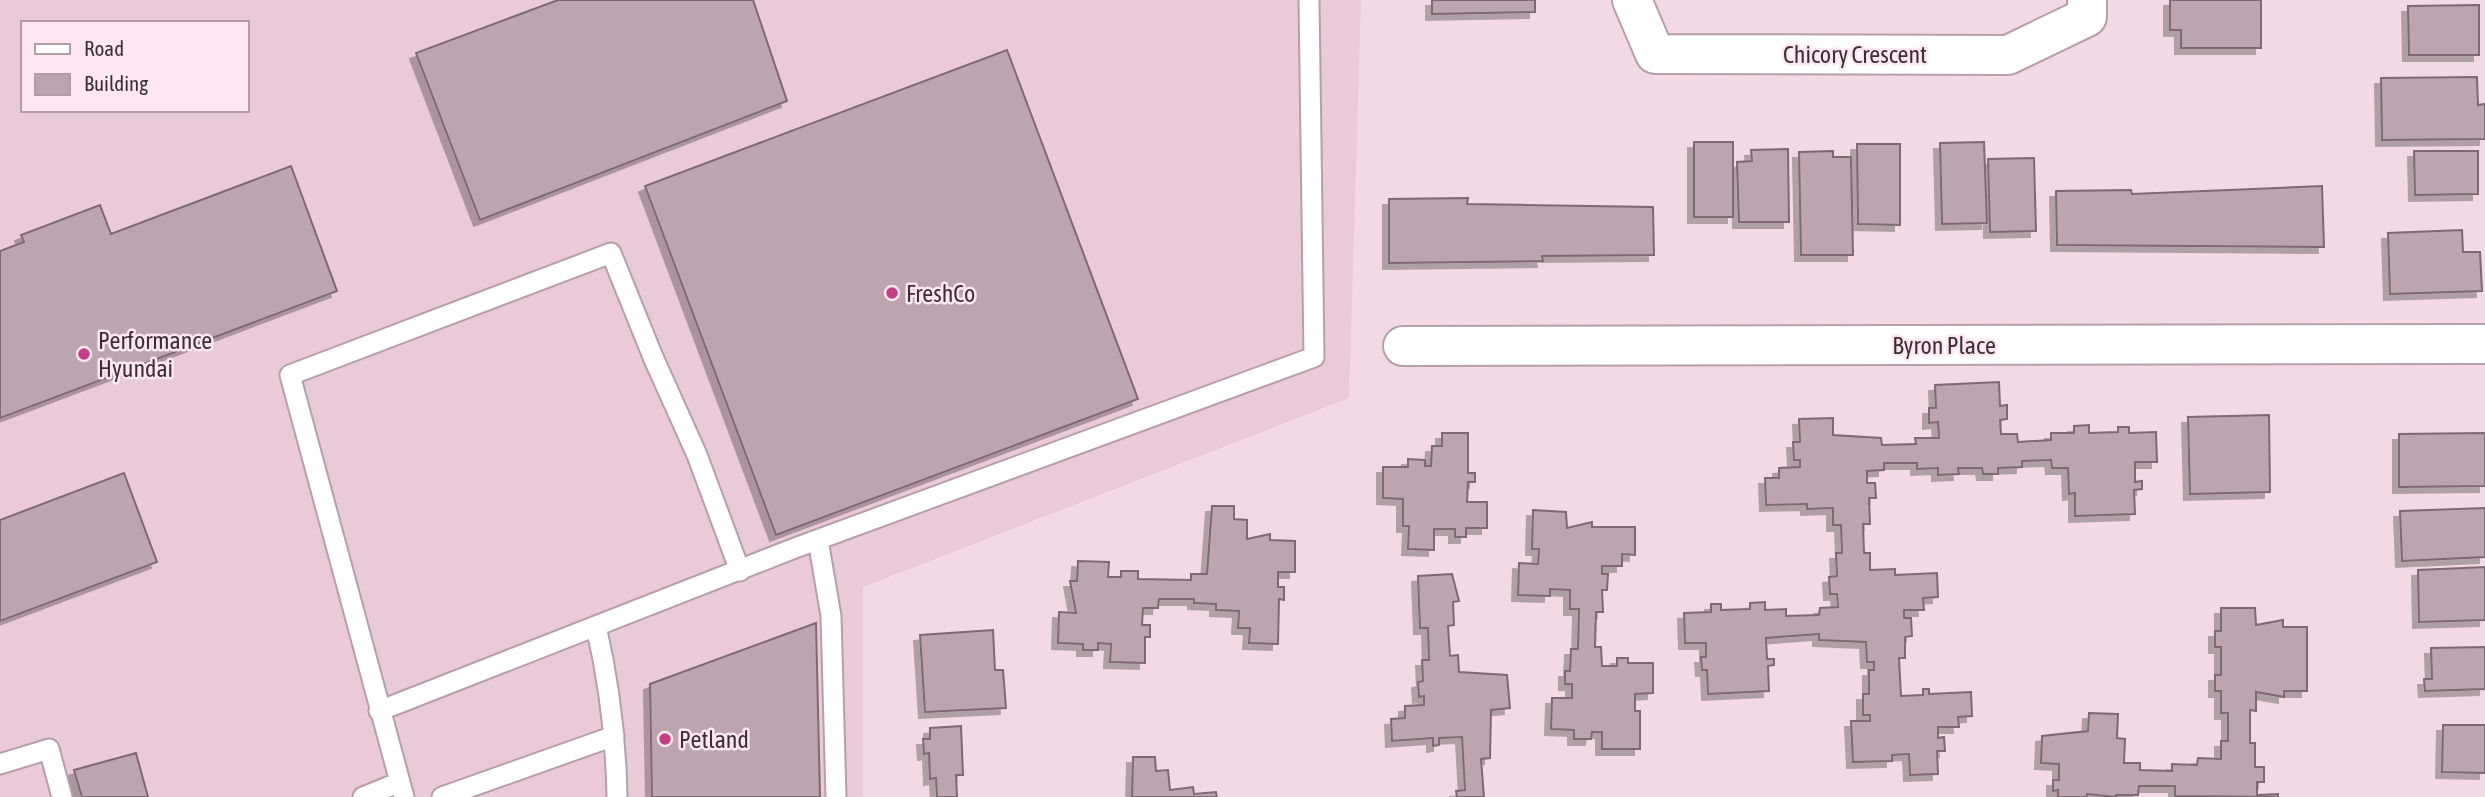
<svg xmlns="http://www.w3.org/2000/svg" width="2485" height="797" viewBox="0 0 2485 797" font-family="'Asap Condensed',sans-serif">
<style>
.built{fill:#e9cad6;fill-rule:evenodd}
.building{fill:#bca5ae;stroke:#7f6972;stroke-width:2;filter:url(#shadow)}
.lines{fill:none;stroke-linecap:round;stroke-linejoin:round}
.lane-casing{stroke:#b69fa8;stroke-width:23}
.street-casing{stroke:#b69fa8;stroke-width:42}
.lane{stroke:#fff;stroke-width:19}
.street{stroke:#fff;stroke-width:38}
.poi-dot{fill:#c44084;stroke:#ffe6f0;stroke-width:2.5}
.labels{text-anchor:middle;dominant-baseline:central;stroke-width:5;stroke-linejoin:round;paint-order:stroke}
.street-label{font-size:24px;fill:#3a3034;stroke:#ffe6f0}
.poi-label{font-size:24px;fill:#3a3034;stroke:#ffe6f0;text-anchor:start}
</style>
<defs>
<filter id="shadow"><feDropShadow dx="-6" dy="6" stdDeviation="0" flood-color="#0004"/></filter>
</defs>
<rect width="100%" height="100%" fill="#f2d9e3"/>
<path class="built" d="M0,0H1361L1349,398L863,587V797H0ZM23,23H247V110H23Z"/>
<path class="building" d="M558,0H753L787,101L480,220L416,53Z
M1432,0H1535V12L1432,14Z
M2170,0H2261V48H2181V30H2170Z
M2479,5V55H2409L2408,6Z
M1007,50L1138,399L776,535L645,186Z
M2477,77L2478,105L2485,104V139L2382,140L2381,78Z
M1694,142H1733V217H1694Z
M1984,142L1987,223L1942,224L1940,143Z
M1857,144H1900V225L1858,224Z
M1788,149L1789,222H1739L1737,162L1752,161L1751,150Z
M1833,151V157H1851L1853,255H1801L1799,152Z
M2414,151H2478V194L2415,195Z
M2034,158L2036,231L1990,232L1988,159Z
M291,166L337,291L0,418V251L24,242L21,235L100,205L111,234Z
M2322,186L2324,247L2057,245L2056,191L2131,190L2132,194Z
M1468,198L1467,204L1653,207L1654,255L1542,256L1543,261L1389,263V199Z
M2462,230L2463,252H2480L2482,291L2390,294L2388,233Z
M1999,382L2000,406L2007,405V419L2000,420L2001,434H2017L2018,442L2051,440V433H2074V426L2089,425V433L2118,432V427H2129V433L2156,432L2157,462H2135V482L2142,481V489L2134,490L2135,514L2075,516V493L2069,494L2068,468H2052L2051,460L2022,461V467L1998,468V474H1983L1982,468H1958L1959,474L1938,475V468L1917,469V463H1884V470L1867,471V483H1875L1876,498H1869L1870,524H1863L1864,553H1870V570L1895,569V575L1937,573L1938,597L1923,598L1924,610H1904V618H1911L1912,636L1905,637V658H1899L1901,696L1923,695V689H1929V694L1971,692L1972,716L1958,717L1959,727H1938V738L1944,737L1945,751H1937L1938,774L1910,775L1909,754L1892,755V761L1853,762L1851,721H1870V715H1863V694H1869V670H1874V662H1867L1866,642L1819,640V634L1766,638L1767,659H1774V665L1768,666L1769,691L1708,694L1707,670H1702L1701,657H1706V643H1685L1684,613L1711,612V604H1721V610L1750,609V603L1765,602V610L1786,609V616L1819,615L1820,608L1838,607L1837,594H1830L1829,577L1837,576L1836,553H1842L1841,525H1833V508L1807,509V504L1766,505L1765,478H1779V468L1800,467V460H1794L1793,442H1800L1799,419L1833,418V435L1881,438L1882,445L1916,444L1915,438H1939L1938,422L1929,423V408H1936L1935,385Z
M2269,415L2270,492L2190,494L2188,417Z
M1442,433H1468V473H1475V482H1468L1467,502H1487V528H1466V537H1455V529H1434V550L1408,549L1409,526H1403V499L1383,498V467H1408V459L1425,460V466H1431L1432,446H1442Z
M2485,433V486L2399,487V434Z
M124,473L157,562L0,621V520Z
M1212,506H1234V519L1247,520V539L1270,534V540L1295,541V572H1278V587H1284V600L1279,599L1278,644L1249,643L1250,628H1238L1239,611L1216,610V604L1194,603V599H1159L1158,608H1143L1142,625H1150V637H1145V663L1110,662L1111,644L1098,643V650H1083V644L1058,643L1059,612L1076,613L1070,581H1077L1078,561L1109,562L1108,577H1121V571H1138V579L1191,580V574H1207Z
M2485,508V557L2402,561L2400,511Z
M1533,510L1566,512L1567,528L1592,522V527H1635V555L1622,554V566H1602V574H1608L1607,590H1602L1603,612H1596L1595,647H1601L1602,666H1617V658H1628V663H1653V693L1635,694V711H1640V749H1602V732H1592L1591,739H1574V730L1551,729L1552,698H1572V684H1565V671H1570L1571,649H1578L1579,609H1570V590L1550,589V596L1518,595L1519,563L1538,564L1539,549H1532Z
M2485,567V620L2419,622L2418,570Z
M1452,574L1459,601L1453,602L1454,625L1448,626L1450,656L1458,655L1459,672L1507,675L1510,708L1491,710L1490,758L1481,759L1484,797H1457L1456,791L1465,790L1462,737L1439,738V745L1433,746V738L1392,741L1391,719L1405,718V706L1424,705V696L1419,697L1418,682L1423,681L1422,660H1429L1428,628H1420L1418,576Z
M2221,608H2255L2256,625L2283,620V627H2307V691H2284V697L2256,692V711L2250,710V743H2255V767H2264V782H2257V795L2278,794V797L2175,796V786H2139L2138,795H2116V797L2087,794V797H2058V790L2053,791V780H2059V764L2041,763L2042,736L2088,731L2089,713L2118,714L2117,738L2125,739L2124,763H2140V770L2172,771V764L2197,765L2198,758L2221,759V741H2228V713H2221V691H2215V675H2221V647H2215V631H2221Z
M816,623L820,797H652L650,684Z
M993,630L995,670H1003L1006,708L925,712L920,635Z
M2485,647V689L2425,691L2424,679H2432L2431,648Z
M2443,725H2485V773L2442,772Z
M961,726L963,775H956L957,797H937L936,778L930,779L929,753L924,754L923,739H930V728Z
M136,753L148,797H82L74,770Z
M1133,757H1155L1156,771L1168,770L1170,790L1193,787L1194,794L1216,792L1217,797H1132Z"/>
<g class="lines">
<defs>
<path id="lane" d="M818,540L831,616L836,797
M596,626C609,682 616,739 617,797
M379,711L795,548L1314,357L1309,0
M0,764L49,749L62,797
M363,797L400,782
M404,797L290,375L611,253L653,357L697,455L740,571
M442,797L614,736"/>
<path id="street" d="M1632,0L1655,54L2008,55L2087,17V0
M1403,346L2485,344"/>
</defs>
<use href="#lane" class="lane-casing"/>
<use href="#street" class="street-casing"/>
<use href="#lane" class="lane"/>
<use href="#street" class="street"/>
</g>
<g class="poi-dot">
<circle cx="892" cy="293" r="7"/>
<circle cx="84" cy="354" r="7"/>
<circle cx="665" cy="739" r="7"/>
</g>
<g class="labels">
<g class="street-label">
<text x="1855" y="54">Chicory Crescent</text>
<text x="1944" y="345">Byron Place</text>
</g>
<g class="poi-label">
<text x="906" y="293">FreshCo</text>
<text x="98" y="340">Performance<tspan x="98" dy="28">Hyundai</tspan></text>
<text x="679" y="739">Petland</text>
</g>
</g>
<rect x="21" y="21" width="228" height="91" fill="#ffe6f0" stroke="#b09da5" stroke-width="2"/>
<rect x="35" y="44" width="35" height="10" fill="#ffffff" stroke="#b09da5" stroke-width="2"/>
<text x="84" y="56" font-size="21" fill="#3a3034">Road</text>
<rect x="35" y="74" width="35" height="21" fill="#bca5ae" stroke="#b09da5" stroke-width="2"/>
<text x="84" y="91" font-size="21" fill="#3a3034">Building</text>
</svg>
